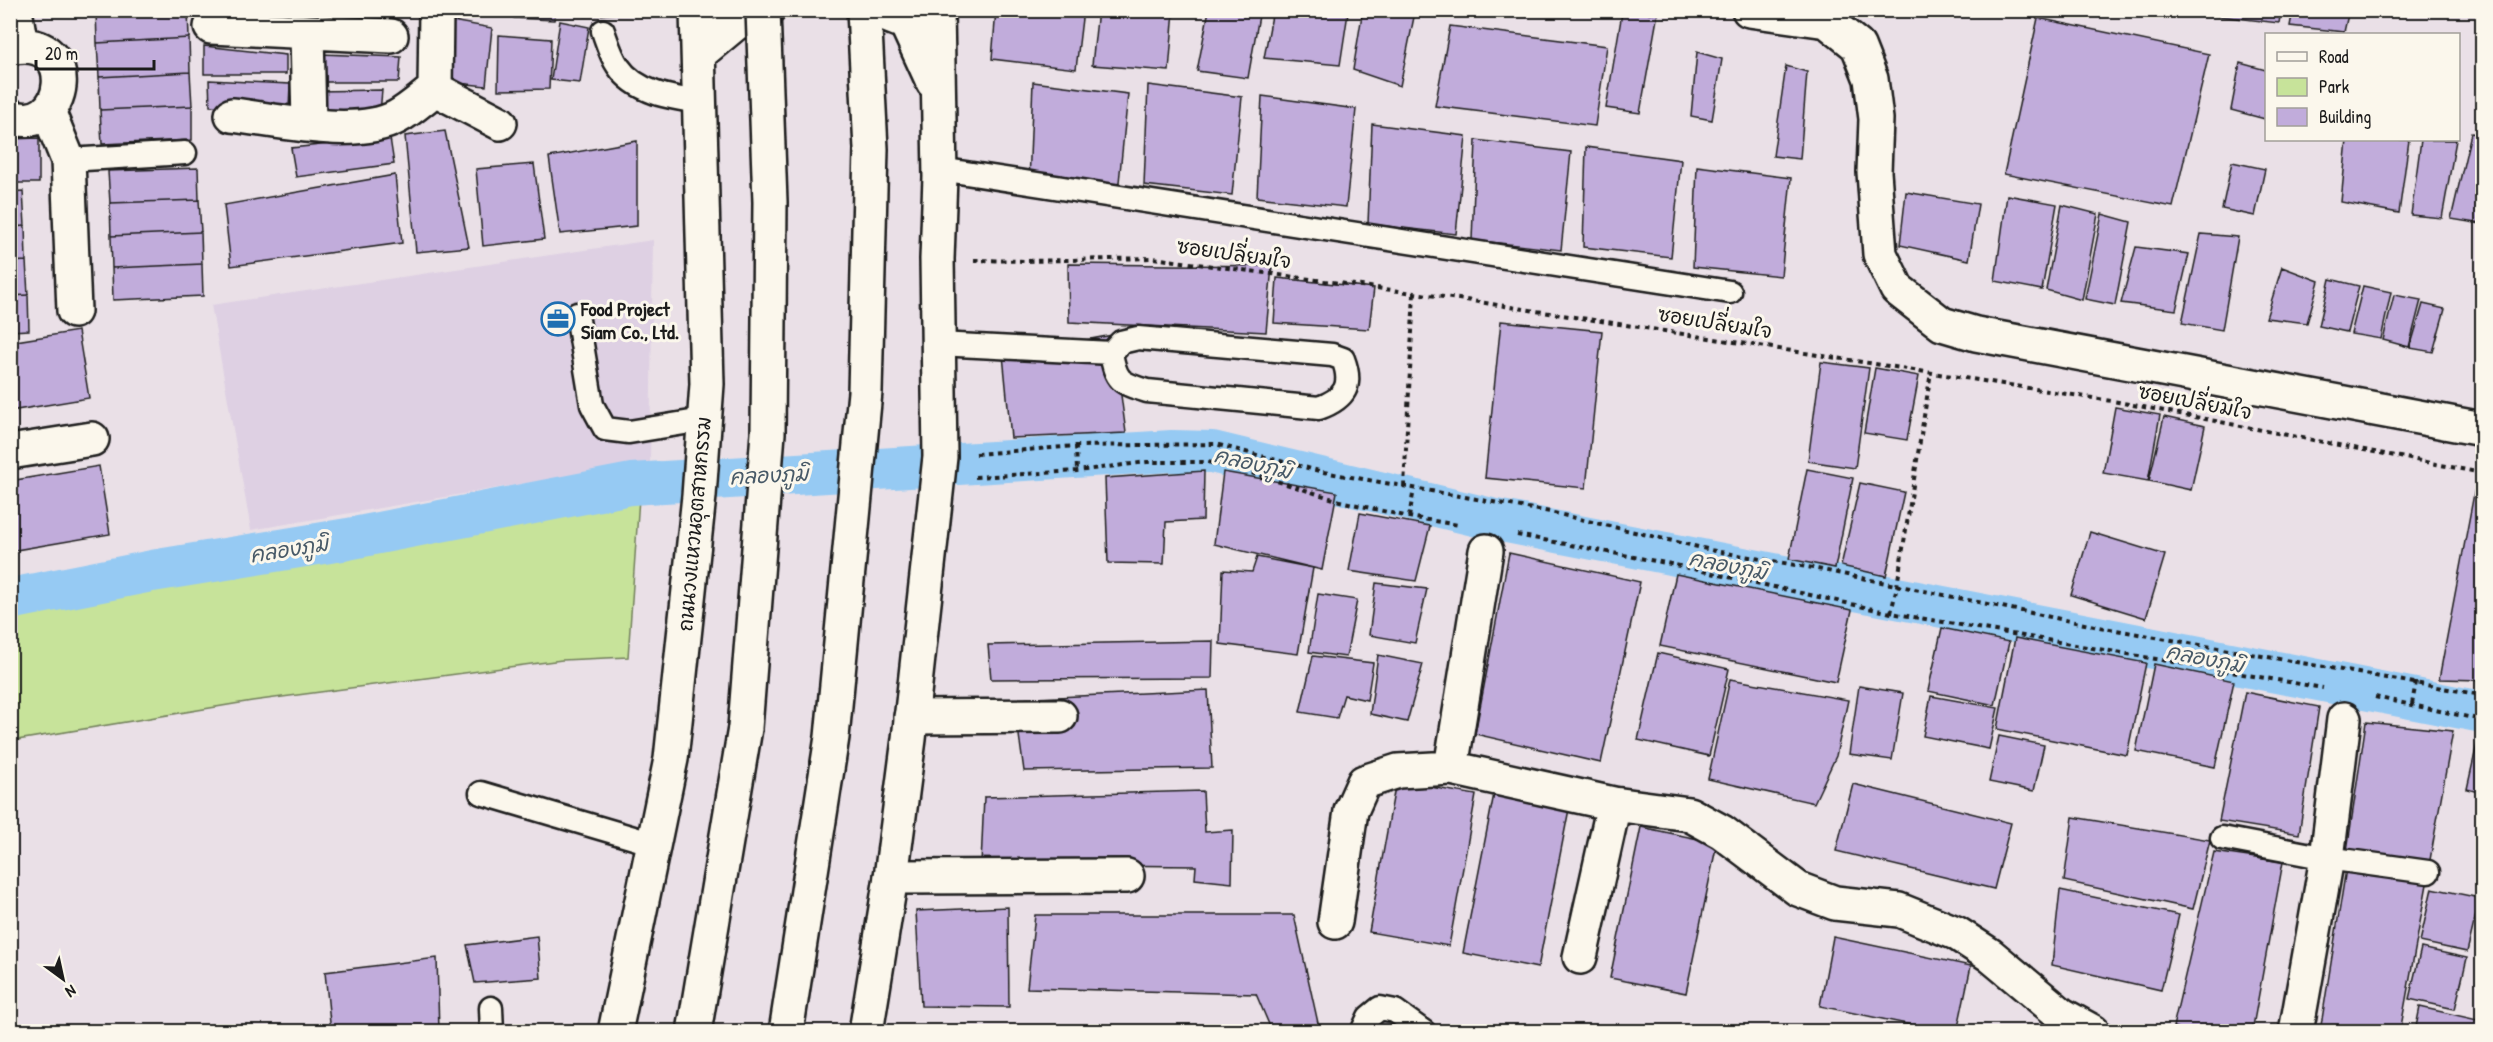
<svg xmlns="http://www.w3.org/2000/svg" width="2493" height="1042" viewBox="0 0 2493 1042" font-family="'Patrick Hand','Playpen Sans Thai',sans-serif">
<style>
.built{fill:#ded0e3}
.green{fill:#c7e39a;stroke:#72805b;stroke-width:1.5}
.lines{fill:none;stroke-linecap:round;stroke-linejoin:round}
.canal{stroke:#96caf3;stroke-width:42}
.building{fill:#c1acdb;stroke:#1c1c1c;stroke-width:1.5}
.service-casing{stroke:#1c1c1c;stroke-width:27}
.minor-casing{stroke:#1c1c1c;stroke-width:38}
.secondary-casing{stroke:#1c1c1c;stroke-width:38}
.primary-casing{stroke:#1c1c1c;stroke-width:38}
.path{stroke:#1c1c1c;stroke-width:4;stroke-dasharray:4.5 4.5;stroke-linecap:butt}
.service{stroke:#fbf7ec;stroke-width:22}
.minor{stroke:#fbf7ec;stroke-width:33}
.secondary{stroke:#fbf7ec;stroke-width:33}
.primary{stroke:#fbf7ec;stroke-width:33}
.primary-bridge-casing{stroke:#1c1c1c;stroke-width:38;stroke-linecap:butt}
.primary-bridge{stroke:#fbf7ec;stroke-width:33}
.labels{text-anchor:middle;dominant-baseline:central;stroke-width:6;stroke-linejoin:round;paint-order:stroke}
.street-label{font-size:20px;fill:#1c1c1c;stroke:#fbf7ec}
.poi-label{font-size:20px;font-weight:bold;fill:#1c1c1c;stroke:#fbf7ec;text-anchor:start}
.water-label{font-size:21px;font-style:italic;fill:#475967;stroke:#fbf7ec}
</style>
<rect width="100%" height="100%" fill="#eae0e7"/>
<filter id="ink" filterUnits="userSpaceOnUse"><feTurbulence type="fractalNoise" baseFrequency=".0167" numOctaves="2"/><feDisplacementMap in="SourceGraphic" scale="12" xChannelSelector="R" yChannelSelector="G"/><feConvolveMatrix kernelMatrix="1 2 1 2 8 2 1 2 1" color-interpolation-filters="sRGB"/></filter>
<g filter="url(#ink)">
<path class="built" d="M653,240L650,462L251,530L211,305Z"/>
<path class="green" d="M639,498L628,657L562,660L252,701L11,741V615L258,562Z"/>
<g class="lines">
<path class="canal" d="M10,599L152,571L348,539L631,484L1172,451L1212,452L1491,519L2482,712"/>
</g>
<path class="building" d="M96,10H188L189,38L97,43Z
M243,10H390V20Z
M515,10H556L554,20L514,18Z
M585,10H632V12L585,16Z
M996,10H1083L1076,69L992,59Z
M1098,10H1174L1169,71L1092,65Z
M1209,10H1260L1248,78L1197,71Z
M1273,10L1348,13L1340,65L1264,58Z
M2166,10H2281L2279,23Z
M2293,10H2349L2344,32L2290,26Z
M1622,13H1658L1640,113L1606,108Z
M1362,15L1414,17L1400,86L1353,70Z
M2038,18L2209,54L2173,207L2004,174Z
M452,21L492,28L486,86L449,82Z
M560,21L589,27L580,83L551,80Z
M1450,26L1607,46L1595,126L1435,106Z
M499,35L551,39L549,89L498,90Z
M189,38L190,72L99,77L97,43Z
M204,46L286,55V74H204Z
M1697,52L1722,59L1712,120L1691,116Z
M320,54L401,57L399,82H317Z
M2240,63L2266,70L2265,119L2231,110Z
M1786,66L1807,72L1800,159L1773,156Z
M190,72L192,106L100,110L99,77Z
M209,80L290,84L289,109L210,106Z
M1033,82L1128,94L1118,192L1029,183Z
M1148,85L1242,97L1232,195L1144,185Z
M382,90L380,113L317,112L316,91Z
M1262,96L1356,109L1346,207L1257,197Z
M192,106V140L102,144L100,110Z
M1372,124L1466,136L1456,234L1368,224Z
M445,131L469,247L416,252L405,136Z
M2471,133L2482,135V224L2451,219Z
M39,138V183H10V139Z
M390,138L394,164L296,177L291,148Z
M1476,140L1571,152L1561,250L1472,240Z
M2347,140H2409L2399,213L2341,202Z
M2421,140H2456L2442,218L2411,215Z
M637,141V226L560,234L549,157Z
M1586,147L1681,160L1671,257L1583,247Z
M2232,162L2265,169L2255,216L2222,209Z
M534,164L544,239L483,246L476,169Z
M1697,166L1791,178L1781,276L1693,267Z
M198,168L199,200L110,203L108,171Z
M395,175L402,243L231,266L224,205Z
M23,191L25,226L10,227V192Z
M1906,192L1978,204L1969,260L1900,245Z
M2007,195L2057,204L2042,290L1995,281Z
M199,200L201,232L111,236L110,203Z
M2062,205L2098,214L2082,300L2046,290Z
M2102,214L2131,222L2115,305L2085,299Z
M25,226L26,261L10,262V227Z
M201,232L202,264L112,268L111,236Z
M2201,234L2238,237L2222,330L2182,323Z
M2136,247L2189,254L2176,310L2121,303Z
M26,261L28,295L10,296V262Z
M202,264L203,296L113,300L112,268Z
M1068,264L1272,266L1266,332L1069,322Z
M2282,267L2319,281L2307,323L2266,318Z
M1277,278L1374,288L1369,329L1274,323Z
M2330,279L2359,286L2347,332L2319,326Z
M2363,286L2391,292L2381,339L2351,334Z
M28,295L29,330L10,331V296Z
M2394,295L2421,300L2409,347L2383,340Z
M2423,304L2445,309L2433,352L2410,348Z
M1501,321L1602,331L1586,488L1485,478Z
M78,331L89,398L10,411V342Z
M1113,335L1126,433L1011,438L1003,355Z
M1821,362L1869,368L1855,468L1808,461Z
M1875,368L1919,376L1907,440L1864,433Z
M2115,407L2160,415L2148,481L2103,473Z
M2164,417L2205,426L2191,490L2149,481Z
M99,466L110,534L10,551V481Z
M1807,469L1853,478L1835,568L1789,559Z
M1204,471L1203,520L1166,522L1164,564L1108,563L1105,478Z
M1223,472L1337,492L1322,570L1214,544Z
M1860,483L1904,492L1886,576L1841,566Z
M2476,483L2482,484V680L2439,679Z
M1360,513L1430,526L1416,581L1349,571Z
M2090,532L2165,555L2146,618L2071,595Z
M1509,553L1640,582L1601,763L1475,734Z
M1257,557L1313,568L1298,654L1220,644L1223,570L1252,572Z
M1676,574L1852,610L1836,682L1660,646Z
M1376,583L1427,589L1415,643L1369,635Z
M1318,594L1357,600L1346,657L1309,652Z
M1942,628L2009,642L1995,705L1928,691Z
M2015,638L2146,663L2127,755L1997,729Z
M1213,641L1212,678L991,679L988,645Z
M1658,653L1729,669L1709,756L1638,740Z
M1378,655L1423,664L1407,722L1370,714Z
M1313,656L1373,663L1367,700L1344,695L1337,718L1300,712Z
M2154,664L2234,681L2215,767L2136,751Z
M1730,679L1848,700L1836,756L1814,803L1708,779Z
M1859,686L1903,693L1892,760L1849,754Z
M1208,690L1212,768L1024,771L1014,699Z
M2245,692L2319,707L2299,834L2219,821Z
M1931,696L1998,708L1989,749L1923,736Z
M2366,722L2453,731L2430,860L2347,851Z
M1999,736L2044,745L2034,791L1989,782Z
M2477,744L2482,746V793L2467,789Z
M1396,781L1476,795L1449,946L1369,932Z
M1853,784L2011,823L1994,889L1836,851Z
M1203,791L1205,832L1233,830L1232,883L1195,879L1196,866L981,864L984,797Z
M1494,794L1569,809L1538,968L1463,953Z
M2073,817L2210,840L2193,909L2064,881Z
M1641,827L1717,843L1686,993L1610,978Z
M2214,852L2283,862L2252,1032H2192L2173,1027Z
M2346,869L2427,884L2400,1032H2320Z
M2432,888L2480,898L2467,952L2420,942Z
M2060,890L2179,915L2161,990L2052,965Z
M1008,907L1009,1007L921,1006L916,911Z
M1035,915H1294L1320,1032L1271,1029L1256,994L1027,988Z
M537,936L541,978L475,983L467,945Z
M1833,937L1971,966L1957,1032H1945L1820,1006Z
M2421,948L2467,958L2455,1009L2409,999Z
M437,958L439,1032H331L325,972Z
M2420,1007L2482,1021V1032H2415Z"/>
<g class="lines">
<defs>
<path id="service" d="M603,31C607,42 611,56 618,66C636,93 671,98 701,102
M68,160L185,153
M940,169L1730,292
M577,314L592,405L605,429L629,432L703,420
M938,344L1111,353C1116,381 1120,383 1147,391L1319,408C1346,398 1353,385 1343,359L1332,355L1138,338L1121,342L1111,353
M481,793L654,844
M2222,838L2327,858L2428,872
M491,1008L492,1032
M1362,1032L1369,1017L1380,1008L1395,1011L1424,1032"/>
<path id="minor" d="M15,10L21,46
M436,10L435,89L500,123
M1749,10L1827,21L1858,46L1871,79L1876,119L1874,172L1880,254L1897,289L1942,324L1976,334L2482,429
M211,27L391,36
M307,32L309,124
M10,48C83,31 68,140 10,116
M48,111L68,160L74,311
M232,115C277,120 356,139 397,117C410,110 423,98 435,89
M10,452L92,439
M911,717L1060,716
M1451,768L1486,551
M891,877L1127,876
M1335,922L1351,811L1364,782L1398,771L1451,768L1614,804L1689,814L1722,832L1798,889L1835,903L1899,910L1956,933L1990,955L2062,1015L2093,1032
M1580,957L1614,804
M2296,1032L2327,858L2344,719"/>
<path id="secondary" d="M873,10L906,23L933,82
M700,53L736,23L768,10
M615,1032L671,759L699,496L707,384L697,10
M866,1032L891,877L909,739L940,457L937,259L940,177L937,10"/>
<path id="primary" d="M694,1032L745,728
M786,1032L832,737L865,392L871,149L864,10"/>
</defs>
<use href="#service" class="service-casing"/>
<use href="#minor" class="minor-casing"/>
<use href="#secondary" class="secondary-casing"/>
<use href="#primary" class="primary-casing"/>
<path class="path" d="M974,260L1027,261L1153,258L1466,300L2118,402L2482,473
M1076,446L1077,471
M976,454L1076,446L1215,444L1323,472L1550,512L1715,551L1813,568L2099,627L2482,695
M975,477L1077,471L1147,462H1207L1229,466L1340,501L1409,517L1459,525
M1404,487L1414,293
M1409,517L1414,489
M1517,535L1666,563L1891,613L2323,688
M1891,613L1897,586L1931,372
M2375,697L2482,720
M2412,704L2416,682"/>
<use href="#service" class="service"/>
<use href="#minor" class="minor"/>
<use href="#secondary" class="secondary"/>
<use href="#primary" class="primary"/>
<defs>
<path id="primary-bridge" d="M745,728L768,433L770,202L763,10"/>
</defs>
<use href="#primary-bridge" class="primary-bridge-casing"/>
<use href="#primary-bridge" class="primary-bridge"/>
</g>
</g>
<defs>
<symbol id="office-ring" viewBox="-11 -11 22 22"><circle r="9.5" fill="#fbf7ec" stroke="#1f6fb2" stroke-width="1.5"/><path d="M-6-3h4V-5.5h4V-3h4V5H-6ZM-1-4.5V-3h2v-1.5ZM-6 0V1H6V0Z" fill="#1f6fb2"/></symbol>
</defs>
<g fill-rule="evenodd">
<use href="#office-ring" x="539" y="300" width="38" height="38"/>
</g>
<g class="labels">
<g class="street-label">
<text transform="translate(1234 253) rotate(8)">ซอยเปลี่ยมใจ</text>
<text transform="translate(1715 322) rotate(9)">ซอยเปลี่ยมใจ</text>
<text transform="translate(2195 401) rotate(11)">ซอยเปลี่ยมใจ</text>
<text transform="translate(694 524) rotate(-85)">ถนนวงแหวนอุตสาหกรรม</text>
</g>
<g class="poi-label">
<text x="581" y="308">Food Project<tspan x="581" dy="23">Siam Co., Ltd.</tspan></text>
</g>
<g class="water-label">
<text transform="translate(1253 463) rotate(13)">คลองภูมิ</text>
<text transform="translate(769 475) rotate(-3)">คลองภูมิ</text>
<text transform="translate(289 549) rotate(-9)">คลองภูมิ</text>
<text transform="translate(1728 565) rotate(11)">คลองภูมิ</text>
<text transform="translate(2205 658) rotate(11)">คลองภูมิ</text>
</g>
</g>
<rect width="2493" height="1042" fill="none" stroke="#fbf7ec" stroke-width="36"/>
<rect x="18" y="18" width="2457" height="1006" fill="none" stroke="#1c1c1c" stroke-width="2" filter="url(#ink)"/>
<rect x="2265" y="33" width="195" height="108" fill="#fbf7ec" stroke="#a29f99" stroke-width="1.5"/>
<rect x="2277" y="52" width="30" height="9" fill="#fbf7ec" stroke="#a29f99" stroke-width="1.5"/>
<text x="2319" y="63" font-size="18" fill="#1c1c1c">Road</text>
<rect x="2277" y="78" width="30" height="18" fill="#c7e39a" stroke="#a29f99" stroke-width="1.5"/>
<text x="2319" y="93" font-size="18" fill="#1c1c1c">Park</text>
<rect x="2277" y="108" width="30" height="18" fill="#c1acdb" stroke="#a29f99" stroke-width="1.5"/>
<text x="2319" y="123" font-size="18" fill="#1c1c1c">Building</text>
<g transform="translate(63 979) rotate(147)" stroke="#fbf7ec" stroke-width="4.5" paint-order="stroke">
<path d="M0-4.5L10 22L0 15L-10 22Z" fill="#1c1c1c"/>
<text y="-9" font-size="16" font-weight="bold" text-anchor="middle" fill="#1c1c1c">N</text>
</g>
<path d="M36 60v9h118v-9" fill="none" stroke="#1c1c1c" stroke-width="3"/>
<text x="45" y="60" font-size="18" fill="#1c1c1c" stroke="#fbf7ec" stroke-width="4.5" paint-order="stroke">20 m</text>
</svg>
